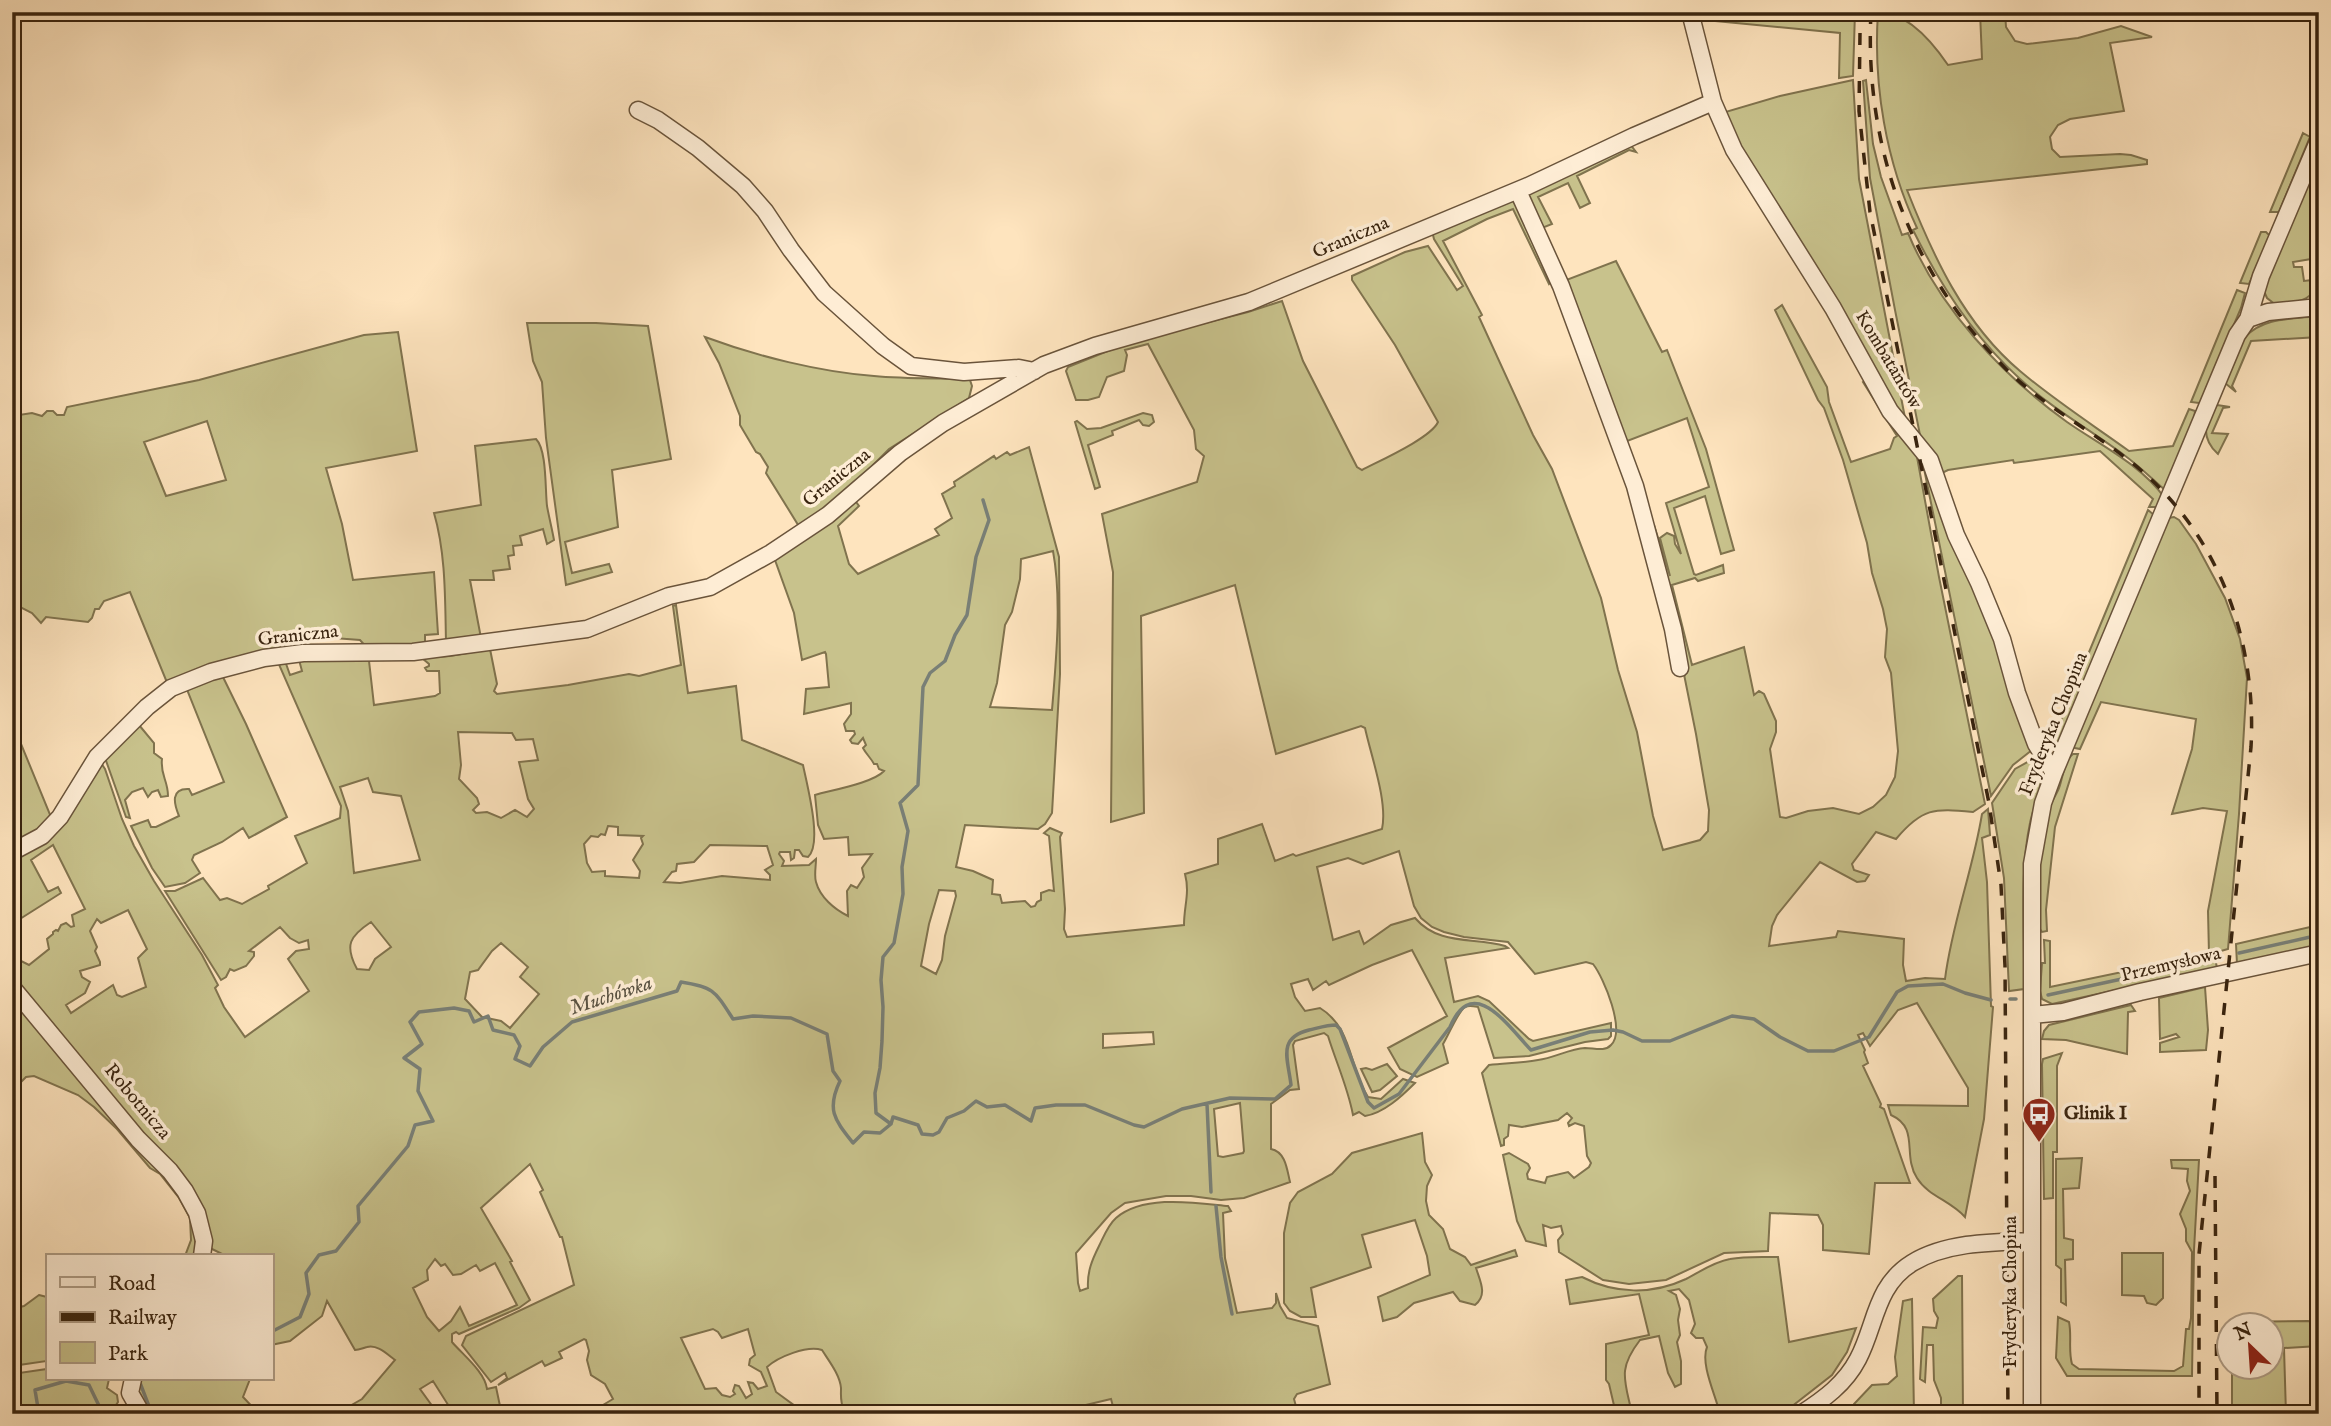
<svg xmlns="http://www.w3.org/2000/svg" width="2331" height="1426" viewBox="0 0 2331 1426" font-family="'IM FELL English',serif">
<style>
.green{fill:#c8c28c;stroke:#80734e;stroke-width:2;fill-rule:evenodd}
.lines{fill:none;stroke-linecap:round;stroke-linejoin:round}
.stream{stroke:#797f76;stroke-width:3.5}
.minor-casing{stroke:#6a543b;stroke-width:19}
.minor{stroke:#feedd5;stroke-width:16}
.rail{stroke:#39240f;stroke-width:3.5;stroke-dasharray:12 12;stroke-linecap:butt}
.labels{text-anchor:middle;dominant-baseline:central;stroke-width:7;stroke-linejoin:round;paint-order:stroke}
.street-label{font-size:19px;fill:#39240f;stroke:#feedd5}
.poi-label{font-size:19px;font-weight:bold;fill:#39240f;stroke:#feedd5;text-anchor:start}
.water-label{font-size:21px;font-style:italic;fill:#595242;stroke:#feedd5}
</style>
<rect width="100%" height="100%" fill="#fee4be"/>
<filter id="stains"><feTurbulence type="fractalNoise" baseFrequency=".00286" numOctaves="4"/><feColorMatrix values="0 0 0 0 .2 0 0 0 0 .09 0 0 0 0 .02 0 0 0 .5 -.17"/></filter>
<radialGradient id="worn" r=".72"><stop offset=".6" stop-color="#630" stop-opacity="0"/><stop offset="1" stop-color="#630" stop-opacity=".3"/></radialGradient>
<path class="green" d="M1693,12H1855L1853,76L1839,78L1840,33L1695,19Z
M1878,12C1907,12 1933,43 1948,65L1982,59L1980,12H2005L2006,27L2015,41L2027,44L2078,38L2121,26L2152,37L2110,43L2124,111L2070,119L2058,125L2050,137L2052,149L2060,157L2120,154L2131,155L2147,160V164L1907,190C1933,256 1964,324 2020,371C2054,400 2093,425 2129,451L2173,446L2189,409L2195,411L2194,419L2165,490C2151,478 2138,465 2124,455C2089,429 2051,408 2019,378C1974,337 1940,285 1913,230L1917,228C1886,162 1873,85 1878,12Z
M1853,80L1859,179L1906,423L1784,224L1722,113L1780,96Z
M1866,80L1873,144L1881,177L1902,235L1908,233C1939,308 2002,375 2067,422C2100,445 2140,464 2164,497L2158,507H2149L2153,499L2100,451L2014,463L2013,460L1948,470L1940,474L1921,440L1895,310L1870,178L1863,81Z
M2303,133L2310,137L2279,212H2270Z
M1630,144L1636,152L1629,150L1577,176L1590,203L1580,208L1568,183L1538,197L1552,224L1537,230L1525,191Z
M2319,153V178L2311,195L2319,202L2314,227L2316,254L2311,259L2293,262L2294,267H2302L2304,281L2312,280L2314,274L2318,277C2317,302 2295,302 2276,305L2267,298L2263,289Z
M1511,198L1516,201L1550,283L1549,284L1513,209L1487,219L1443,241L1482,315L1479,317L1533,435L1552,469L1601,598L1618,670L1637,732L1653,816L1663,850L1700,840L1708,831L1709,810L1696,734L1654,525L1670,576L1660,538L1667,533L1674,536L1675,544L1681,554L1666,503L1709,487L1687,418L1622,443L1561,282L1616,261L1662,352L1667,350L1706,449L1734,550L1721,554L1705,496L1674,508L1694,574L1696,575L1723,565L1724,573L1698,581L1695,578L1672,585L1692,665L1744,647L1754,695L1759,691L1764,694L1776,721V732L1770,749L1780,817L1786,818L1808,811L1833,808L1859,814L1873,807L1886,795L1895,777L1898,751L1891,673L1885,657L1887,629L1883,609L1872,573L1867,543L1843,460L1824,408L1818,400L1775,310L1782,305L1827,387L1829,402L1851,462L1890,449L1894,438L1897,436L1863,382L1866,380L1915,446L1939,577L1985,804L1973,812C1934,808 1922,808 1896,839L1876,832L1852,864L1854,870L1869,875L1865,881L1857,882L1820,862L1777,915L1772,926L1769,946L1836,937L1838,931L1904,939L1903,965L1906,981L1925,978L1945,979C1952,923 1973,870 1982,814L1988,809L1990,835L1982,838L1987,882L1991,1006L1993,1007L1984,1119L1965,1217C1951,1201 1928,1196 1917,1178C1902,1155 1920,1128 1891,1115L1888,1105L1968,1106V1088L1917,1003L1898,1010L1870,1046L1863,1033L1858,1035L1865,1050L1864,1052L1868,1063L1863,1066L1881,1104L1880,1107L1884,1109L1910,1183H1875L1869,1254L1823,1250V1225L1818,1215L1770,1213L1768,1251L1724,1253L1666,1280L1629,1284L1603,1280L1559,1252L1558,1240L1563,1234L1561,1226L1551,1228L1543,1225L1546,1246L1526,1241L1517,1221L1503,1155L1509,1153L1528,1164L1530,1168L1527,1174L1528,1179L1545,1183L1547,1177L1568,1172L1574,1178L1589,1167L1591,1163L1587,1156L1584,1126L1575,1123L1569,1126L1568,1123L1572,1118L1567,1113L1558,1120L1522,1127L1509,1125L1508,1136L1504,1139V1145L1501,1146L1482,1073L1489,1065C1505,1063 1522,1063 1538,1060C1554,1058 1569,1049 1585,1048C1594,1048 1605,1052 1611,1045C1626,1031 1604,978 1593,964L1586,962L1535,974L1508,942L1464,937L1444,932L1432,927L1421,918L1414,906L1399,851L1363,864L1348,858L1317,867L1333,940L1359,931L1364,944L1391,925L1415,918C1439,946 1474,937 1505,946L1508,948L1445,958L1454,1002L1478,996L1489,1001L1529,1039L1533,1041L1611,1023V1036L1608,1039L1585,1042L1529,1056L1494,1058L1478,1007C1473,1006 1469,1005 1465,1007C1459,1010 1448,1036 1443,1044L1448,1063L1417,1077L1400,1069L1388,1048L1447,1016L1412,950L1372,965L1329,985L1326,981L1313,990L1308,979L1291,984L1295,997L1305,1011L1320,1008C1353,1028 1349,1068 1368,1097L1381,1099L1403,1079L1415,1083C1402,1096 1384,1113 1365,1116L1359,1112L1353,1115C1348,1088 1336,1062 1328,1036L1324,1033L1295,1041L1293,1045L1299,1089L1290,1090L1271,1104V1149C1286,1152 1287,1170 1290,1182L1244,1198L1221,1200L1191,1196H1166L1125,1203L1111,1213L1076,1253L1078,1283L1080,1291L1088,1288C1087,1272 1092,1260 1099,1246C1104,1236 1108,1225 1116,1218C1144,1194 1197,1203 1228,1206L1231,1211L1223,1213L1225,1258L1237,1313L1272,1308L1276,1303V1293L1280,1306L1287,1318L1318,1326L1330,1384L1297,1394L1294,1399L1298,1414H1115L1111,1399L1048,1414H852L851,1410L844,1411C840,1401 841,1397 841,1388C840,1375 829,1361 822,1350C807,1345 778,1357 767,1367L776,1392L795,1406L798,1414H588L613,1399L605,1384L591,1375L587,1360L589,1351L586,1340L584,1339L559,1352L562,1358L545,1366L542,1361L498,1385L507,1378L505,1373L491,1382L462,1345L466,1336L574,1285L562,1237H560L540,1192L543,1190L530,1164L481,1208L512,1261L510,1262L530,1300L519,1308L459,1334L456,1332L452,1334V1342C463,1355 485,1372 487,1389L496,1387L500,1406L498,1414H449L452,1411L433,1381L420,1389L438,1414H352L348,1407L362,1399L395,1360C387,1354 377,1344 367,1347C363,1348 359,1350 355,1350L327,1301L322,1316L290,1341L271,1345V1256H226L210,1248L198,1213L12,986V951L15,958L29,965L49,949L47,939L53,934V932L56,930L58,931L61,925L66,923L71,927L74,926L72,915L85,909L53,845L31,860L48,892L58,887L61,893L12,924V856L101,763L105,769L122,819L134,846L154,881L202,955L218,985L215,988L224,1007L245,1037L309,991L288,959L296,951L309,949L308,940L299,943L290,938L280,927L249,951L254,952V956L246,966L234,971L230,969L226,977L221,980L165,891H175L203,878L220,900L227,898L242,904L269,889L268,886L307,863L295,836L340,818L341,806L277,660L284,658L290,675L302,671L298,656L366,658L369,661L374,705L435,696L440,693L439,671H427L425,668L429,666V664L422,658L450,656L490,649L497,684L494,691L497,694L568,685L629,674L639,676L681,665L673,606L676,605L688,693L736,686L742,740L803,765C807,785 823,844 808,857L803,856L799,850H795L794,858L791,860L790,852H780L779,854L784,861L782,866L809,865L816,859C816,866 814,876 816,882C820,897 834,909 848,916L847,891L851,885L857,888L864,877L862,868L872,854L849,855L848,837L824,839L818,825L815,795C832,790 873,783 884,771L879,769L877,764H874C871,758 866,754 863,748L866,745L863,738L858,744L852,743L850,740L855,734L854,731H846L844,724L851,714V703L804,714L806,689L829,687L826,654L825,652L802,660L794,613L775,560L853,498L859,506L838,526L849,564L858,574L939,535L935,529L952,518L942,494L955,486L954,482L994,456L996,459L1007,452L1010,455L1029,447L1059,557L1060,674L1052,813L1045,824L1038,829L965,825L956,867L973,871L993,880L992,894L1000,895L1002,903L1025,901L1031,907L1035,906L1037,902L1041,900V893L1049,890L1054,891L1049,836L1044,833L1050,828L1062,833L1060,837L1065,909L1064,929L1067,937L1184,925C1184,906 1190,893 1185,874L1218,864V839L1262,824L1275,861L1293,854L1296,856L1382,829C1388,802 1371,756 1365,728L1361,726L1276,754L1235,585L1141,616L1144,813L1111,822L1113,572L1102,514L1197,482L1204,456L1196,449L1194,430L1148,344L1125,350L1127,355L1124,371L1107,377L1099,397L1088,400H1076L1066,371L1068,367L1130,342L1248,312L1282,301L1303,361L1357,467L1362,470C1379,461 1431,438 1438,422L1395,345L1352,280V276L1405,252L1428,246L1457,290L1463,286L1434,239L1432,231ZM1053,551C1062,599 1056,662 1052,710L990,707L997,683L1005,625L1012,612L1020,579L1021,559ZM458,732L512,733L516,740L533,739L538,760L519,762L528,799L534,809L527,817L515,810L501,818L487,812L476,813L473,810L479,804L477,798L459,779L461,765ZM368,778L373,792L401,796L420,860L354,873L348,811L340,787ZM608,826L618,827V835L643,836L641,838L643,844L633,860L640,871L639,878L605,876V871L592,872L587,863L584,844L591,836L598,837L601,834L605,835ZM710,845L767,846L773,865L765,870L770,875V880L722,876L680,883L664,882L672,872L676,871L677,864L694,862ZM939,890L955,891L956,896L945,936L942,960L936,974L921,966L929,924ZM128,910L147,949L138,958L146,987L122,997L117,995L113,985L71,1013L66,1005L85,993L90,982L82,977L80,971L100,965V962L95,951L97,947L90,931L97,919L101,923ZM371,922L391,947L375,959L369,970L357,969C344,945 350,936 371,922ZM501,943L528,967L520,977L539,994L510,1028L501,1021L482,1017L465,999L470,972L478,970L492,951ZM1153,1032L1154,1044L1103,1048V1034ZM1240,1103L1244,1151L1243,1153L1223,1157L1218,1156L1214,1109ZM435,1259L441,1266L445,1264L453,1275L461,1274L476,1265L480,1271L495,1263L517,1305L469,1326L460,1307L451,1321L439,1331L427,1317L413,1288L428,1280L427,1270ZM713,1329L718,1332L722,1338L748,1329L755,1355L750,1359L749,1365L761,1372L767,1386L758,1389L753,1383L748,1382L752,1394L746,1398L739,1386L735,1385L733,1391L735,1394L730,1397L722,1395L716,1388L705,1389L681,1338Z
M2261,232H2266L2270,236L2249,284L2240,283Z
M2237,290L2245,293L2241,308L2201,402L2199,403L2191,402Z
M2319,316V337L2251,341L2232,386L2236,392L2225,383L2244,338C2263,317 2292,319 2319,316Z
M527,323H596L648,326L671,459L612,470L618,527L565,542L572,573L609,564L612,572L566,585L546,438L542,382L533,361Z
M398,332L417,451L326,468L342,524L353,580L434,572L438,634L425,635V650L368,649L360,640L281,634L285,648L168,685L130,592L104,601L99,609H95L92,618L88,622L46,617L41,623L32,613L12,603V416L32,413L42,416L47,411H53L57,415H64L67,407L199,380L364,335ZM207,421L226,480L166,496L144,442Z
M705,337C756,356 820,372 874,376C905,379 936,378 967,379L970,380L972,386L969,398L889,449L828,510L800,528L766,473L768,467L760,454L756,452L740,425V416L719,363Z
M2217,405L2230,407L2223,408L2212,433L2228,434L2218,454C2202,440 2202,419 2217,405Z
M1143,413L1152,415L1154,422L1149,426L1143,425L1139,420L1112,431L1113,435L1088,445L1100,487L1095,489L1075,422L1077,421L1087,429L1101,428Z
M536,439C547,450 545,489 547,506C549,517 552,529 554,540L547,544L543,529L520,536L522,545L513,546L514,555L508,556L510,569L493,571L494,580H470L481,638L446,642C445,600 446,554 434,513L481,505L475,446Z
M1921,454L1983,606L2032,750L2013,765L1991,796Z
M2148,510L2154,515L2058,746L2051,750L2049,745L2053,739Z
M2174,517L2179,520L2196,544L2225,598L2240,639L2247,678L2239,814L2228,949L2214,953L2217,968L2052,1004L2042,999L2040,991L2042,963H2045L2044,940L2050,941V987L2209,954L2208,911L2227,811L2203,808L2172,814L2192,749L2196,719L2101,702L2080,749L2075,748L2073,746L2168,518Z
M221,673L246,724L287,817L249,838L243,828L222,842L194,855L192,860L200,873L185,883L165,887L152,868L131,826L148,820L151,827H156L179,816C174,804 170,788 189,789L192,795L224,782L186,687Z
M12,722L51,817L36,833L12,848Z
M139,725L154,743V753L162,759C160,775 168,780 168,796L161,797L158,790L152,792L148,797L143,788L132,792L125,800L130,818L126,817L104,755Z
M2073,754H2078L2055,827L2046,910L2047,931L2042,932L2040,929C2040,892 2037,843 2049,808C2052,801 2056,795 2059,788C2063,777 2064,761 2073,754Z
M2033,759L2037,761C2048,780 2034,802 2030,823C2019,874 2025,936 2024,989L2009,991L2004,878L1992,803L2015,769Z
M2319,925V946L2237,964L2236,944Z
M2205,987L2208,1030L2206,1050L2160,1052V1043L2179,1037L2176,1034L2160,1039L2159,998Z
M12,997L78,1076L79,1080L167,1177C186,1203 198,1223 195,1256H185L191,1240L190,1218L179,1198L160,1174L150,1168L117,1129L94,1107L78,1095L34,1076L26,1077L12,1091Z
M2131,1005L2135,1011L2128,1012L2127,1054L2066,1040L2042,1039L2044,1031L2049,1025Z
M2062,1053L2057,1066V1152H2053V1198L2044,1199L2042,1064L2043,1059Z
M1387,1064L1397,1076L1380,1090L1372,1092L1361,1069L1366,1068L1372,1070Z
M1422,1133L1425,1162L1432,1175L1427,1186L1426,1201L1429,1215L1443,1229L1450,1249L1465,1257L1471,1265L1515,1250L1517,1256L1476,1268C1480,1281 1488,1295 1475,1305L1460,1301L1453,1292L1414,1303L1397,1317L1383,1321L1378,1297L1430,1275L1427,1256L1415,1220L1362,1235L1371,1267L1311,1288L1316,1317H1301L1290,1311L1284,1303V1233L1290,1203L1298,1192L1332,1174L1352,1153Z
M2082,1158L2079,1188L2063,1189L2064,1238L2073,1240V1259L2065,1260L2066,1305L2061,1302V1269L2056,1265V1159Z
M2171,1160H2199L2194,1250L2192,1376H2067L2056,1358L2058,1317L2069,1322C2072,1336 2068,1350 2072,1364L2079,1369L2174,1371L2183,1366L2186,1329H2189L2191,1318L2192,1252L2186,1241V1229L2180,1214L2190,1191L2187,1181L2188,1169L2172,1168Z
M2122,1253H2163V1298L2156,1305L2147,1303L2144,1296L2122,1295Z
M1778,1257L1789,1342L1856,1328L1847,1352L1832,1375L1782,1414H1720C1716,1396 1700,1364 1707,1347L1703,1338H1696L1691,1333L1695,1324L1689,1300L1679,1289L1669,1291L1676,1295L1680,1309L1678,1320L1680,1335L1677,1342L1681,1361V1384L1675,1387L1668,1373L1659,1336L1640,1340C1617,1370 1625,1380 1632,1414H1616L1609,1384L1606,1380V1344L1649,1335L1639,1294L1570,1304L1566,1280L1582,1277C1615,1294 1652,1295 1686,1279C1700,1272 1713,1262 1730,1259C1745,1256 1763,1257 1778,1257Z
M1958,1276H1962L1963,1414H1941V1398L1934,1380L1933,1345H1927L1925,1382L1920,1379L1923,1327L1936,1328L1938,1318L1934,1311L1933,1299Z
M39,1295L47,1297V1361L12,1366V1302L20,1307L24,1306Z
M1912,1299L1914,1414H1857L1854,1404L1872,1385L1888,1384L1897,1376L1895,1357L1903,1301Z
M2308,1321L2319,1324V1346L2284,1348L2286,1414H2232V1367L2272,1366V1324H2232V1322Z
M47,1369V1379H109L107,1388L117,1395L118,1402L114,1408L120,1414H12V1374Z
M138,1379H250L243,1397L259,1414H132L142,1406L137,1396Z"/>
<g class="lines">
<path class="stream" d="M2239,953L2319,935
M2048,995L2214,959
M2010,999H2016
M1207,1104L1211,1192
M891,1124L876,1113L875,1093L880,1068L882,1041L883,1007L881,980L883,957L894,943L903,894L902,867L908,831L900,803L918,785L923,687L930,673L945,661L955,635L967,615L976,557L989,520L983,500
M1216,1206L1221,1257L1232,1314
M271,1332L300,1317L309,1294L306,1273L319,1255L336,1251L359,1222L358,1206L408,1146L415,1125L433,1121L418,1091L420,1069L404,1058L422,1044L410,1022L419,1012L454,1008L469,1011L474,1022L488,1016L493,1030L514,1035L520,1046L515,1059L530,1066L543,1047L572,1022L677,991L681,982C714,987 715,991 733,1019L753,1016L791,1018L827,1034L833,1071L840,1081C826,1110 835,1120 853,1143L864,1132L880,1133L891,1124L893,1117L918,1125L922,1134L933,1135L939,1132L947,1118L964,1111L976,1101L987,1107L1005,1105L1031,1121L1035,1108L1056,1105H1085L1134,1125L1144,1127L1182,1109L1230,1098L1275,1099L1291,1085C1288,1059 1277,1038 1309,1030C1318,1028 1327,1025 1336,1025L1340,1029L1368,1102L1374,1108L1399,1094L1450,1027C1473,973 1508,1026 1531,1050L1590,1032L1613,1030L1623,1032L1642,1041H1670L1732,1016L1754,1019L1780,1037L1808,1051H1834L1869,1037L1897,992L1908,986L1943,984L1965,993L1991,1000
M139,1380L152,1414
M39,1414L35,1390L66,1381L89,1385L103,1414"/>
<defs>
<path id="minor" d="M1690,12L1713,102L1734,150L1833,308L1890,411L1930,460L1956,535L1979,583L2002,639L2017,693L2036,744L2054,773
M638,110L658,120L698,148L743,186L765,211L791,250L824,293L883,346L911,366L964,372L1019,368L1034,371
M1518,191L1561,286L1635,486L1673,629L1680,668
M2248,319L2261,276L2319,139
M12,852L42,836L60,817L97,757L147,707L171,688L211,672L264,658L303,653L413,652L587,629L669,596L710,587L771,553L828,515L900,453L943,423L1044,365L1095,346L1249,302L1528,186L1634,136L1713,102
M12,987L138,1139L170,1171L185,1191L197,1213L204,1241L202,1256
M2032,1015L2063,1012L2140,992L2319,953
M133,1379L130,1393L142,1414
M1801,1414C1824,1399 1845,1384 1858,1359C1876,1325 1875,1286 1912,1263C1946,1242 1993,1242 2031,1241
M2032,1414V864L2043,803L2054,773L2237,335L2248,319L2268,312L2319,307"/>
</defs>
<use href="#minor" class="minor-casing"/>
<use href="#minor" class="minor"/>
<path class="rail" d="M1871,12C1864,149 1911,274 2008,371C2045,407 2091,430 2131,462C2218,531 2257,639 2251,747L2199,1254V1414
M1860,33L1859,111L1870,212L1989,803L2001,885L2005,966L2008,1414
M2215,1176L2217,1414"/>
</g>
<defs>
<symbol id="bus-pin" viewBox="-11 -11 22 30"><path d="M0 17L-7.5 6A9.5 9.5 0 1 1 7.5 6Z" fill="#8f2418" stroke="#feedd5"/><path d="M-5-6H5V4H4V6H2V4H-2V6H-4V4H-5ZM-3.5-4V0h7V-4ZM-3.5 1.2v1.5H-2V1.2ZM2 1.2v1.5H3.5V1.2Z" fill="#fff"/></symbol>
</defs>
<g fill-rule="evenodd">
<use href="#bus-pin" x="2020" y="1095" width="38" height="52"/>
</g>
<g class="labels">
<g class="street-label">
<text transform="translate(1351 238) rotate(-23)">Graniczna</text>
<text transform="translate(1888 360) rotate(59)">Kombatantów</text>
<text transform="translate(837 478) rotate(-39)">Graniczna</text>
<text transform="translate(298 636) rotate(-6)">Graniczna</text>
<text transform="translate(2054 724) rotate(-68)">Fryderyka Chopina</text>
<text transform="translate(2171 965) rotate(-13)">Przemysłowa</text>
<text transform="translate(137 1102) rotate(50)">Robotnicza</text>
<text transform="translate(2011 1292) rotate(-90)">Fryderyka Chopina</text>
</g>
<g class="poi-label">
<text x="2064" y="1114">Glinik I</text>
</g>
<g class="water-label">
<text transform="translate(611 996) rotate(-18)">Muchówka</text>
</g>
</g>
<rect width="2331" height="1426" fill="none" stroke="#fee4be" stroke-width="42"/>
<rect x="14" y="14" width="2303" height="1398" fill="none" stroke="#39240f" stroke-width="3.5"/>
<rect x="21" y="21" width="2289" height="1384" fill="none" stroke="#39240f" stroke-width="2"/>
<rect x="46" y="1254" width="228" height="126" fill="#feedd5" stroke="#af9d86" stroke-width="2"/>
<rect x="60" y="1277" width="35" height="10" fill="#feedd5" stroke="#af9d86" stroke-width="2"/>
<text x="108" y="1290" font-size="21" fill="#39240f">Road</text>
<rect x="60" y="1312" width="35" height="10" fill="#39240f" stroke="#af9d86" stroke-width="2"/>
<text x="108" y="1324" font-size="21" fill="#39240f">Railway</text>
<rect x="60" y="1342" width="35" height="21" fill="#c8c28c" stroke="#af9d86" stroke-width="2"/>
<text x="108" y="1360" font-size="21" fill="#39240f">Park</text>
<g transform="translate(2250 1346) rotate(335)"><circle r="33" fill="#feedd5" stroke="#af9d86" stroke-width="2"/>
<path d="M0-5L12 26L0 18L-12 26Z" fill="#8f2418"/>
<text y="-10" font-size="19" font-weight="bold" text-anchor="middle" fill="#39240f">N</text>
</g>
<rect width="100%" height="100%" filter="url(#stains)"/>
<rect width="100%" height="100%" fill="url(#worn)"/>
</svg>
